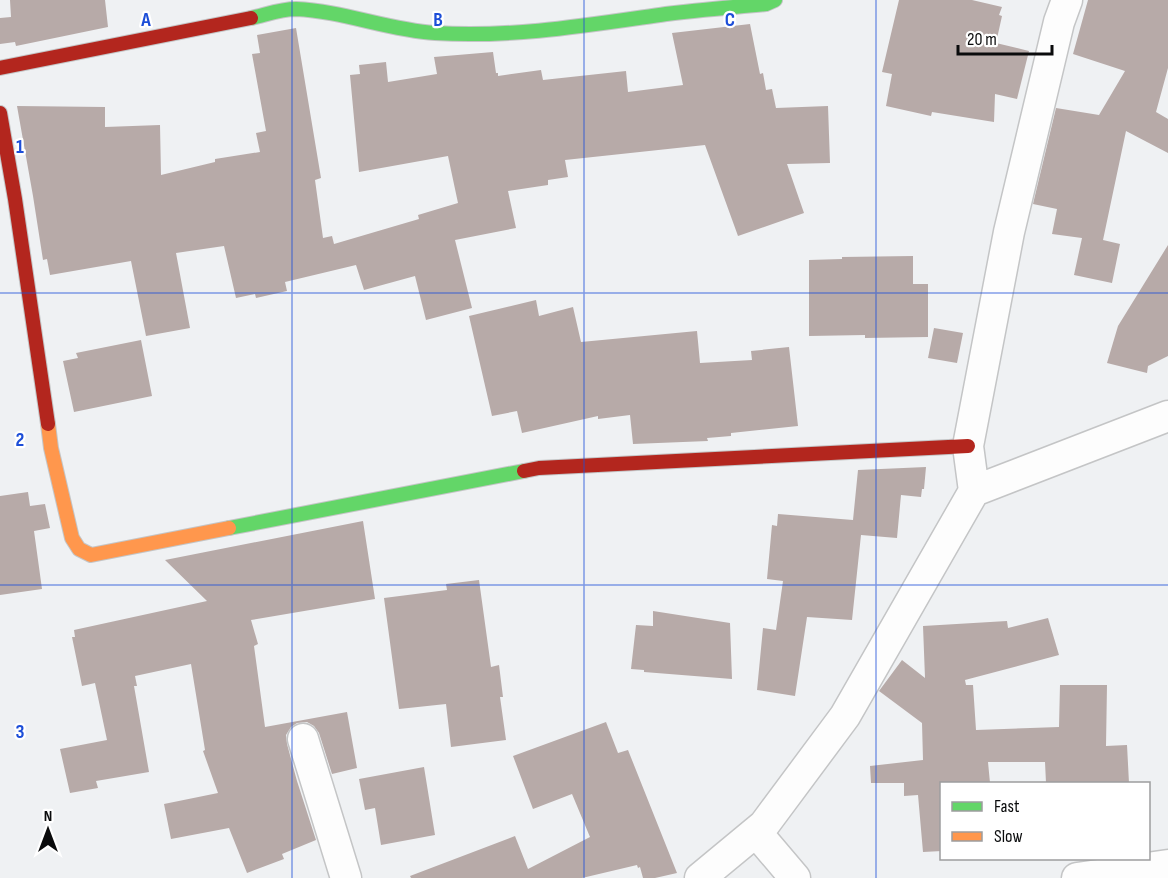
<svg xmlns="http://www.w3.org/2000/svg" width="1168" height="878" viewBox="0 0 1168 878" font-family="'Sofia Sans Condensed',sans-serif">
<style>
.building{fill:#b7aaa8}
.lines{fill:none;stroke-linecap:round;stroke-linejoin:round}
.street-casing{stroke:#c4c5c6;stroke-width:33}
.fast-casing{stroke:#c4c5c6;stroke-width:16}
.slow-casing{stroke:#c4c5c6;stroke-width:16}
.jam-casing{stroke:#c4c5c6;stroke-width:16}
.street{stroke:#fdfdfd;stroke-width:30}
.fast{stroke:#63d668;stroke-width:14}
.slow{stroke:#ff974d;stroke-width:14}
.jam{stroke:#b3261e;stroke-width:14}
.grid{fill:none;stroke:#1d4ed8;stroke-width:1.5;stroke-opacity:0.55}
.grid-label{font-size:20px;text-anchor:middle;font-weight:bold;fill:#1d4ed8;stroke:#fff;stroke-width:4.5;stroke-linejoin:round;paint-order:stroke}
</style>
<rect width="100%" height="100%" fill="#eff1f3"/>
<path class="building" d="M10,0H105L108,27L16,46L15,42L0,44V18L11,17Z
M899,0H972L1002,7L999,15L1002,16L996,43L1029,51L1017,99L995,94L994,122L932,112L931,116L886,106L892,74L882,72Z
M1088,0H1168V68L1156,112L1168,119V153L1126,131L1103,240L1120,244L1112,283L1074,275L1082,238L1052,234L1057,209L1033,204L1056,108L1099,115L1125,71L1073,54Z
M750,24L760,74L763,73L766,90L772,89L776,108L828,106L830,163L787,164L804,213L738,236L705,145L565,160L568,177L548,180V185L508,191L516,228L455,240L472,308L426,320L415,276L364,290L356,265L285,282L287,291L256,298L255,294L236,298L224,246L176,253L190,328L146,336L131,261L50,275L47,259L43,260L33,196L17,106L105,107V127L160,125L161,175L215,162V159L260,152L256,133L266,131L252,54L260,53L257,35L296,28L321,178L315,180L323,238L332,236L334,244L419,219L418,215L458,203L448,156L359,172L350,75L360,74L359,65L386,62L388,82L437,74L434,57L493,52L496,73H498V76L541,70L543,80L626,71L628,92L683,85L672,33Z
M1168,245V356L1148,366L1147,373L1107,363L1118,326Z
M913,256V284H928V337L865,338V335L809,336V260L842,259V257Z
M536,300L539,316L573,307L581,342L697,331L700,363L752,360L751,351L789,347L798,426L731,433V436L707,438L708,441L633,444L630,415L598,419V416L522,433L517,411L492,416L469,316Z
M934,328L963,333L957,363L928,358Z
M141,340L152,396L74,412L63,361L78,358L76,353Z
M926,467L924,489H922L921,497L901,495L897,538L861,535L852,620L807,617L795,696L757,690L763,628L776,630L783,581L767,579L772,525L777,526L778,514L853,520L858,470Z
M28,492L30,506L45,504L50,528L34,531L42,589L0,595V496Z
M363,521L375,599L251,620L258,644L254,646L265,727L347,712L357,768L332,774L319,733L314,726L307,722L297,723L291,727L286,735L287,744L297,781L316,840L282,854L284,859L247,873L229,828L171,839L164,804L218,793L203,751L205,750L191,664L135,676L137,686H134L149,772L96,781L98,788L70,793L60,749L107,740L95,683L82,686L72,637H75L74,630L207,601L165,560Z
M479,580L491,667L499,665L503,697H500L506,740L451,747L446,704L399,709L384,598L447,590L446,584Z
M653,611L730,623L732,679L644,672V670L631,669L636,625L653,626Z
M1048,618L1059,655L965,680L966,685H973L976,730L1059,727L1060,685H1107L1106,746L1127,745L1129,783H1046L1045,762H988L990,783H942V851L923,852L918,795L904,796V783H871L870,766L923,760L922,723L879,691L902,660L925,678L923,626L1007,621L1008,628Z
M606,722L618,753L628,750L677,873L655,878H643L640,867L638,868L637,865L582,878H411L410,876L515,836L528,869L590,837L572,794L533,809L513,756Z
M424,767L435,835L381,845L375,808L365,810L359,779Z"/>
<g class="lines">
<defs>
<path id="street" d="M974,491L968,446L1009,232L1059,22L1067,0
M303,739L346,878
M756,832L795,878
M700,878L764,825L845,716L974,491L1168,416
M1077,878L1168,865"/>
<path id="fast" d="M251,18C265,15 281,9 296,9C343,11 388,30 435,33C513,38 589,25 666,14C699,10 733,7 766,4L775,0
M229,528L524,471"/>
<path id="slow" d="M48,424L51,448L72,538L79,549L91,555L229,528"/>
<path id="jam" d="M0,68L251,18
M0,113L15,199L48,424
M524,471L539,468L968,446"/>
</defs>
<use href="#street" class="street-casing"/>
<use href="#fast" class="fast-casing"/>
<use href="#slow" class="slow-casing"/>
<use href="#jam" class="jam-casing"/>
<use href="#street" class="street"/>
<use href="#fast" class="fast"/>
<use href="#slow" class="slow"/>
<use href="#jam" class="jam"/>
</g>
<path class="grid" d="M292,0V878M584,0V878M876,0V878M0,293H1168M0,585H1168"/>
<g class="grid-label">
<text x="146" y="26">A</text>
<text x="438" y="26">B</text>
<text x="730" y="26">C</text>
<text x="20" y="153">1</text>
<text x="20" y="446">2</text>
<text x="20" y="738">3</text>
</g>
<rect x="940" y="782" width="210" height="78" fill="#ffffff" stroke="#9d9d9e" stroke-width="1.5"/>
<rect x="952" y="802" width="30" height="9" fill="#63d668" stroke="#9d9d9e" stroke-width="1.5"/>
<text x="994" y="812" font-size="18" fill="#0a0b0c">Fast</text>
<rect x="952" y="832" width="30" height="9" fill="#ff974d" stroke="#9d9d9e" stroke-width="1.5"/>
<text x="994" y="842" font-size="18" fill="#0a0b0c">Slow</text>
<g transform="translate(48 830)" stroke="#ffffff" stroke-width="4.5" paint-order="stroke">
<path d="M0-4.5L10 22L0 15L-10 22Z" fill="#0a0b0c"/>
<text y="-9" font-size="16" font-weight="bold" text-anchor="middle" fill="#0a0b0c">N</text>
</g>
<path d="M958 45v9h94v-9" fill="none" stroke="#0a0b0c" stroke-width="3"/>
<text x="967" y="45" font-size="18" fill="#0a0b0c" stroke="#ffffff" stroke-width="4.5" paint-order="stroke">20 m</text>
</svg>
